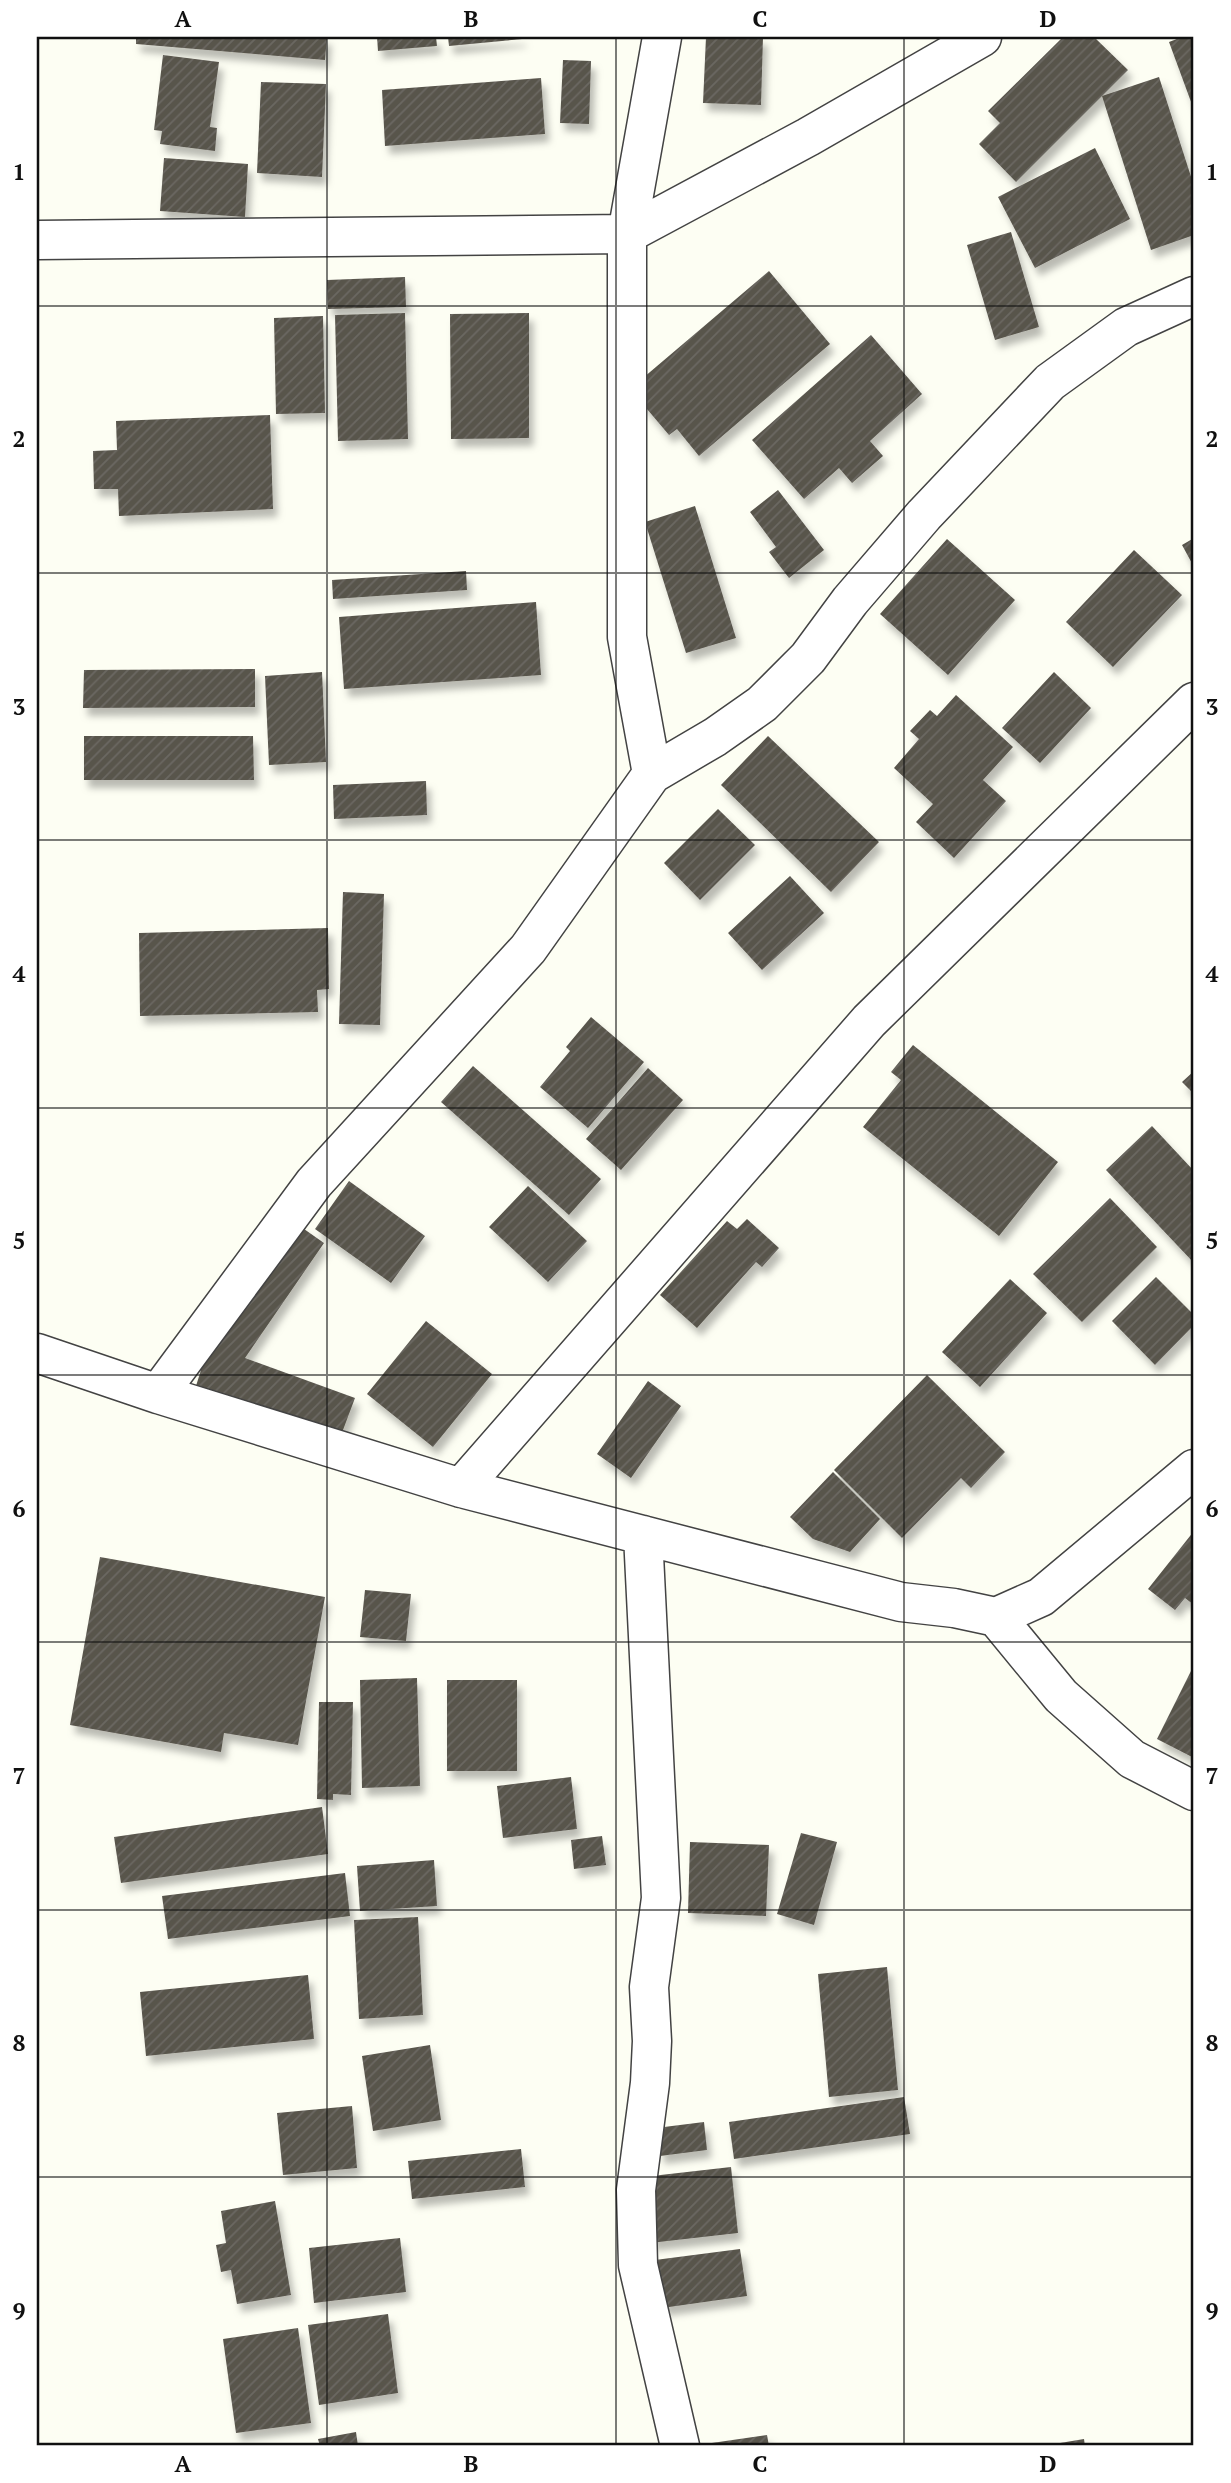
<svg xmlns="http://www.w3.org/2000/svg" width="1231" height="2483" viewBox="0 0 1231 2483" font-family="'PT Serif',serif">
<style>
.building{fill:url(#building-hatch);filter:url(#shadow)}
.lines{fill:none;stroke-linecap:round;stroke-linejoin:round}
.minor-casing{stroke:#434343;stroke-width:41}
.minor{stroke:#fff;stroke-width:38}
.grid{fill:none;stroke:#101010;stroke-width:2;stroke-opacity:0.55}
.neatline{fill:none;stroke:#101010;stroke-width:2.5}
.grid-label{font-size:23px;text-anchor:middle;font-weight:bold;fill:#101010}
</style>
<defs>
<pattern id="building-hatch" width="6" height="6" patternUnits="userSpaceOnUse" patternTransform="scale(1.75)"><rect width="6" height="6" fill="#58544c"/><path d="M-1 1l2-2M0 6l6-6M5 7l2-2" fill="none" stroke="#6b6861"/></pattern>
<filter id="shadow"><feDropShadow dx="4.5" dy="8" stdDeviation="3.5" flood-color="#0004"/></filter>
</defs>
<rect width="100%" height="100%" fill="#fdfef3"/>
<path class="building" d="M136,37H327L325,60L136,44Z
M377,37H436L437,46L378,51Z
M448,37H522V39L449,46Z
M706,37H763L761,105L703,103Z
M1063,37H1094L1128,70L1016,182L979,144L1000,123L988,111Z
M1182,37H1194V110L1169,42Z
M163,55L219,62L210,127L217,128L215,151L160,144L162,131L154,130Z
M563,60L591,61L589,124L560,123Z
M1159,77L1194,186V235L1151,250L1102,96Z
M541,78L545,134L385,146L382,90Z
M261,82L326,84L322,177L257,173Z
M1095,148L1130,219L1035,268L998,197Z
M164,158L248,164L245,217L160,211Z
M1011,232L1039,327L995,340L967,245Z
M769,271L830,344L699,456L677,429L669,435L630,389Z
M405,277L406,307L328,309L327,280Z
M405,313L408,439L338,441L335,315Z
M529,313V438L451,439L450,314Z
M323,316L325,413L276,414L274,318Z
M871,335L922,394L870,441L883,456L852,483L839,468L804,499L752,440Z
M270,415L273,509L119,516L118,489H94L93,451L117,450L116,421Z
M778,490L824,550L789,578L769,552L776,547L750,512Z
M695,506L736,638L686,653L645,522Z
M1194,538V567L1182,545Z
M947,539L1015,600L948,675L880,614Z
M1134,550L1182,595L1113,667L1066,622Z
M466,571L467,590L333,599L332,580Z
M536,602L541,675L344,689L339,617Z
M255,669V707L83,708L84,670Z
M322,672L326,762L269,765L265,676Z
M1054,672L1091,708L1040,763L1002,728Z
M956,695L1013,747L983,780L1006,801L954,858L916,822L933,804L894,768L919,739L910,731L930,710L937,716Z
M84,736H253L254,780H84Z
M768,736L879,842L831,892L721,785Z
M426,781L427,815L334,819L333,785Z
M718,809L755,845L700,900L664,863Z
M790,876L824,913L762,970L728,933Z
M343,892L384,894L380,1025L339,1024Z
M328,928L329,989L317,990L318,1012L140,1016L139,933Z
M591,1017L644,1062L588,1128L540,1087L570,1051L566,1047Z
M913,1045L1058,1162L999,1236L863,1127L901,1080L891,1072Z
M473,1066L601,1179L569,1215L441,1102Z
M648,1068L683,1100L621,1170L586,1139Z
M1194,1071V1094L1182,1082Z
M1152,1126L1194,1171V1263L1106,1170Z
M349,1181L425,1236L391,1283L315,1229Z
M528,1186L587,1241L548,1282L489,1227Z
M1110,1198L1157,1247L1082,1322L1033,1274Z
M747,1219L779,1248L762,1267L756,1262L697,1328L660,1295L727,1221L737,1229Z
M294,1222L324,1243L245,1358L355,1398L340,1438L196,1386L201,1370L195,1366Z
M1156,1277L1194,1315V1325L1155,1365L1112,1321Z
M1010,1279L1047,1313L980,1387L942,1352Z
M426,1321L492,1374L433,1447L367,1394Z
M927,1375L1005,1452L971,1488L961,1478L902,1538L834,1470Z
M648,1381L681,1406L631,1478L597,1454Z
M833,1472L880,1519L850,1552L813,1539L790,1517Z
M1194,1531V1605L1185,1598L1175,1610L1148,1589Z
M100,1557L325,1597L298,1745L224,1733L221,1752L70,1725Z
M365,1590L411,1594L406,1641L360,1637Z
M1194,1665V1758L1157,1739Z
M417,1678L420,1786L362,1788L360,1680Z
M447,1680H517V1771H447Z
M319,1702H353L351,1795L333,1794V1800L317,1799Z
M571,1777L577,1829L503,1838L497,1786Z
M322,1807L328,1854L121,1883L114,1837Z
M801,1833L837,1842L814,1925L777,1914Z
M602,1836L606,1865L574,1869L571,1840Z
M690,1842L769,1845L766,1916L688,1913Z
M434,1860L437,1906L360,1911L357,1866Z
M345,1873L350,1916L168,1939L162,1896Z
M418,1917L423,2015L359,2019L354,1920Z
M887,1967L898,2090L829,2097L818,1974Z
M308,1975L314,2039L146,2056L140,1992Z
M430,2045L441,2120L373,2131L362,2056Z
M904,2097L910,2134L734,2159L729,2122Z
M352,2106L357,2168L283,2175L277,2113Z
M704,2122L707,2150L660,2156L656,2128Z
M521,2149L525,2187L412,2199L408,2161Z
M731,2167L738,2233L650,2243L643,2177Z
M275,2201L291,2295L237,2304L231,2270L221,2272L216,2245L226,2243L221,2211Z
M400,2238L406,2292L314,2303L309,2248Z
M740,2249L747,2296L662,2308L655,2260Z
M388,2314L398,2393L319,2405L308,2325Z
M298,2328L311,2423L236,2433L223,2339Z
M356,2432L358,2446H320L318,2439Z
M767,2435L769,2446H699L698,2445Z
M1084,2439L1085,2446H1049L1048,2445Z"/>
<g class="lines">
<defs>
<path id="minor" d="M37,240L627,234L808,137L982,37
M652,774L627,637V234L662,37
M37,1353L158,1394L461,1488L901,1602L954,1608L996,1617L1041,1597L1194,1469
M158,1394L314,1183L528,949L652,774L715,737L762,704L808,658L850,601L924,515L1050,382L1126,327L1194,296
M461,1488L869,1021L1194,702
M643,1535L661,1898L649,1987L652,2041L650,2083L636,2190L638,2265L680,2446
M996,1617L1061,1696L1132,1759L1194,1791"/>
</defs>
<use href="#minor" class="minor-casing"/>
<use href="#minor" class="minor"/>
</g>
<path class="grid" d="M327,37V2446M616,37V2446M904,37V2446M37,306H1194M37,573H1194M37,840H1194M37,1108H1194M37,1375H1194M37,1642H1194M37,1910H1194M37,2177H1194"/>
<rect width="1231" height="2483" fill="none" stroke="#ffffff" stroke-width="77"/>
<rect x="38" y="38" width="1154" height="2406" class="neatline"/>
<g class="grid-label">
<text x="183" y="27">A</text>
<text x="471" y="27">B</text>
<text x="760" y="27">C</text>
<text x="1048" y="27">D</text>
<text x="19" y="180">1</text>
<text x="1212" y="180">1</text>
<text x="19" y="447">2</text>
<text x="1212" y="447">2</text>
<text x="19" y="715">3</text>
<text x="1212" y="715">3</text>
<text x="19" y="982">4</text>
<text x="1212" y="982">4</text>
<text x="19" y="1249">5</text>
<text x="1212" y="1249">5</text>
<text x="19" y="1517">6</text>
<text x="1212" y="1517">6</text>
<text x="19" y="1784">7</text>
<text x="1212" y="1784">7</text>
<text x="19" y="2051">8</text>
<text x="1212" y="2051">8</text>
<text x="19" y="2319">9</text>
<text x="1212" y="2319">9</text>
<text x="183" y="2472">A</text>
<text x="471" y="2472">B</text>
<text x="760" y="2472">C</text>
<text x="1048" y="2472">D</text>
</g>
</svg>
